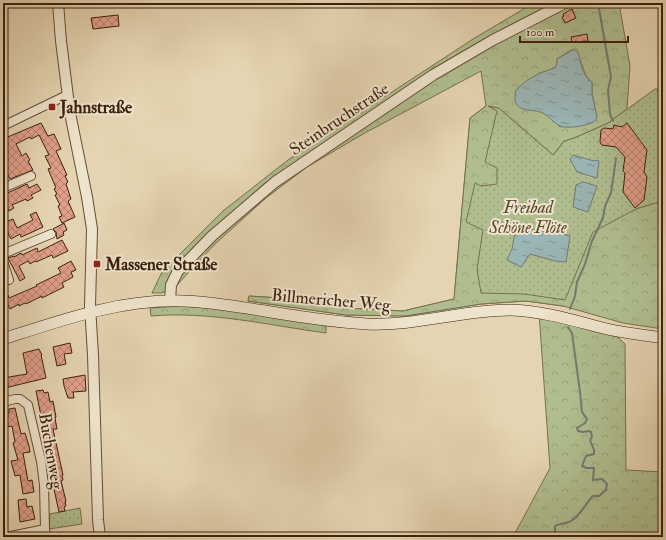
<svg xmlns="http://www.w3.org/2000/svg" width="666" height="540" viewBox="0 0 666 540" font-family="'IM FELL Double Pica',serif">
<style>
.grass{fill:url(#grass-dots);stroke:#76704e}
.forest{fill:url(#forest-crowns);stroke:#76704e;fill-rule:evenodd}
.garden{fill:#b0be8f;stroke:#76704e}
.water{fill:url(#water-ripples);stroke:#747a73}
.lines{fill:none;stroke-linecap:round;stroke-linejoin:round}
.stream{stroke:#747a73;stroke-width:2}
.building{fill:url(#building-cross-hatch);stroke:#3c210e}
.minor-casing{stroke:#664e37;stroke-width:10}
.tertiary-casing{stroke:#664e37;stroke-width:12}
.secondary-casing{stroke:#3c210e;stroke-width:12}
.minor{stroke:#eee3cc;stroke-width:8}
.tertiary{stroke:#eee3cc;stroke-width:10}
.secondary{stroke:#eee3cc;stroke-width:11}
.poi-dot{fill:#8f2418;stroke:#eee3cc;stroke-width:1.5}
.labels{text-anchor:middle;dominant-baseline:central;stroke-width:4;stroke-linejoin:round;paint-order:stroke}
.poi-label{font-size:17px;font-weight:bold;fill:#3c210e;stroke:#eee3cc;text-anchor:start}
.street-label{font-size:17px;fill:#3c210e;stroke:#eee3cc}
.park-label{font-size:17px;font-style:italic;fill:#59482e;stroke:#eee3cc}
</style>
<defs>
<pattern id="grass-dots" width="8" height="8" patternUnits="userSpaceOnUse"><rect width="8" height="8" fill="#b0be8f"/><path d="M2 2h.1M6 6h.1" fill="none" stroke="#98a37a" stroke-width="1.8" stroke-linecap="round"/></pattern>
<pattern id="forest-crowns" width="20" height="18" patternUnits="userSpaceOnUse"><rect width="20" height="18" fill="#b0be8f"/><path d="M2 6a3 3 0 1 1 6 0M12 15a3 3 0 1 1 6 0" fill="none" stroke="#98a37a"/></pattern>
<pattern id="water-ripples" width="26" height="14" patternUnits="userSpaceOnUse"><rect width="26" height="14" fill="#9ab6b6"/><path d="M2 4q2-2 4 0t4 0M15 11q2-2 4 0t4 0" fill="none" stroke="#7f9492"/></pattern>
<pattern id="building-cross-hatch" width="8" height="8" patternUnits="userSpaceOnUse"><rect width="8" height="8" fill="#e19f89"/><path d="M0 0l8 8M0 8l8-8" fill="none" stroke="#b8816e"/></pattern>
</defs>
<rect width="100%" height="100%" fill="#e5d4b1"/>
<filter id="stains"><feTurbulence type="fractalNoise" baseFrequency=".005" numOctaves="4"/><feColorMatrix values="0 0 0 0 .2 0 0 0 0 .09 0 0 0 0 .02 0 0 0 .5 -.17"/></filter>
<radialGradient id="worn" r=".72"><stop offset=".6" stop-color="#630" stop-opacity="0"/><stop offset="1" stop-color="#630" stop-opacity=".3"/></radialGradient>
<path class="grass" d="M655,89H657L663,107V201L636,209L563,306L526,301L481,304L405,316L346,315L248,301L249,296L280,298L346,308L403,311L454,299L470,118L486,106L499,108L553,155L564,141L574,138L608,123Z
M80,508L82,524L49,529L50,514Z"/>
<path class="forest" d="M526,3H619L630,66L627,109L608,123L574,138L564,141L553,155L499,108L488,106L497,111L485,162L497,168V184L481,186L475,183L466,222L483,230L477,269L481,293L524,294L565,300L593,232L636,209L663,201V305L661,315H663V329L623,323L563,306L526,301L481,304L405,316L346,315L248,301L249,296L280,298L346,308L403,311L454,299L470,118L486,106L481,71L363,134L307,167L266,198L215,244L178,284L162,293H152L162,272L223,211L288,160L473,39L527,7ZM571,50C574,53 579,56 580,60C584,68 584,77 592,82V94L597,118L560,127C555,122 549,115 542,112C527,106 513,115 516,90L540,73L556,68L557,64V59Z
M181,306L230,309L326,324V333C268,325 209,311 151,316L150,308Z
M539,313L609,329L625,344L626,470L663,472V537H513L550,468Z"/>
<path class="garden" d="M658,236H663V259H660Z"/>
<path class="water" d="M572,50H575L578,52C581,62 582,76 592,82V94L597,117C596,119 595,122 593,122C588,126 566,129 560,126C553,123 548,114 540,112C532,109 523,112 517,105C514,101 515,94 516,90L526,81L540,73L555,68L557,64V59Z
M573,155L594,161L595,160L599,161L597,178L577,172L570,159Z
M583,182L597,186L588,212L573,207L576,185Z
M516,226L552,233V231L570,236L566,262L555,261L530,254L521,267L507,260L512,249Z"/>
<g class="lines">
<path class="stream" d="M598,3L611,77L608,90L610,114L613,121
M570,309L575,296L577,282L585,264L592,241L603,218L605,206L611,193L616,158
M555,537V526C560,523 566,524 571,521C581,515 585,504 593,496H599L606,490L607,484L602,479L593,480L594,468H587L582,466L586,456L594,454V450L590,440L592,437L591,432L589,431L583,432L578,431L577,428L585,423L587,419L582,412L580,392L572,333L568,327"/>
</g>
<path class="building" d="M572,9L576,18L565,23L562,17L564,16L563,14Z
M118,15L119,26L93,29L91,18Z
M587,34L588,41L572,42L571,37Z
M41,123L48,136L54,134L61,149L56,151L67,175L65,176L68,182L66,184L71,199L68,201L75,217L62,223L59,217L62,216L58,206L60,205L55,195L57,194L54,189L56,188L48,169L51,168L45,156L49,155L39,135L31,139L30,137L16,144L22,156L26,153L30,160L28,161L33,170L10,179L3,165V139Z
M627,123L647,150L644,172L647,177L644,200L635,208L623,192L625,173L623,171L625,157L616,147L602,145L600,142L601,130L604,128L613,129L614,125L622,127Z
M27,184L29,188L37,184L41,190L31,195L33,198L27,201L26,199L12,205L14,208L9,211L5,204L3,205V195Z
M36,212L43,227L28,234L21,237L20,234L11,239L3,223L13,219L17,228L33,220L30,215Z
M64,223L67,230L63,232L64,235L57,239L56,232L53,229Z
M62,240L68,251L53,258L52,255L36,262L35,261L30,264L28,261L19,266L25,278L20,281L8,258L14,256V257L21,253L22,255L37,248L38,252Z
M71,261L76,270L71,272L73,277L62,283L64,287L42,298V296L26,304L25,303L19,306V304L10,309L8,305L3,308V297L8,295L9,298L37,286L36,285L61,273L58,268Z
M70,343L72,353L64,354L66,364L57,366L53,347Z
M39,349L42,355H41L46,378L9,387H3V378L27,374L23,353Z
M85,375L86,391L73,392L74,398H68L64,386L63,379Z
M43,390L44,393L48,392L50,402L53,401L56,417L55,418L57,429H53L63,475L62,476L63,480L61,481L66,501H65L66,506L64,507L65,511L59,512L54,489V486L55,485L36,391Z
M15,408L21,434L25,433L29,446L30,452L23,453L28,481L32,480L34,492L23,494L20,475L15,476L11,461L18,460L13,443L15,442L12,426L6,427L4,414L9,413V409Z
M26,499L27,507L32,506L35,519L20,522L18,500Z"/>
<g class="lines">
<defs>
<path id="minor" d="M3,126L67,95
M3,188L31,176
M3,254L51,234
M3,261L9,280
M3,402L15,399H20L28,405L41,461L44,485L45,529L46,537
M6,537L45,529"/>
<path id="tertiary" d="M58,3L61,41L70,113L87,197L92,229L90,306L93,355L98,520L100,537
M170,301L171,285L178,271L212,236L275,182L433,75L493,40L565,3"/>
<path id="secondary" d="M3,339C62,320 120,299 183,301C215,302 246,308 277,313C307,318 337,322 367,324C416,326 462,310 511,310C543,311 575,321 607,329C625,333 644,335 663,338"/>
</defs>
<use href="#minor" class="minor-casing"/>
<use href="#tertiary" class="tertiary-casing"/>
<use href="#secondary" class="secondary-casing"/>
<use href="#minor" class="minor"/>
<use href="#tertiary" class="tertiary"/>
<use href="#secondary" class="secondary"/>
</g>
<g class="poi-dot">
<rect x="48" y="103" width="8" height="8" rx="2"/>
<rect x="93" y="260" width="8" height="8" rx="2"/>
</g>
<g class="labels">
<g class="poi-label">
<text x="60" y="107">Jahnstraße</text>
<text x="105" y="264">Massener Straße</text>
</g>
<g class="street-label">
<text transform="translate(339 119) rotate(-34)">Steinbruchstraße</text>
<text transform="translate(331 300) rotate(5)">Billmericher Weg</text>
<text transform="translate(51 451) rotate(80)">Buchenweg</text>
</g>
<g class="park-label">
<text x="528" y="207">Freibad<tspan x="528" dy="20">Schöne Flöte</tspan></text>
</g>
</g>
<rect width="666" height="540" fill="none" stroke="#e5d4b1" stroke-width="16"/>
<rect x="4" y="4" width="658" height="532" fill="none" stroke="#3c210e" stroke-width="2"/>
<rect x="8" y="8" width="650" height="524" fill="none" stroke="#3c210e"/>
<path d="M520 36v6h108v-6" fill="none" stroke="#3c210e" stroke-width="2"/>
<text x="526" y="36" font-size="12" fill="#3c210e" stroke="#eee3cc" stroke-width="3" paint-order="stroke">100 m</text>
<rect width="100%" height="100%" filter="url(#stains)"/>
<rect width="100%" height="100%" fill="url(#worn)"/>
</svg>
